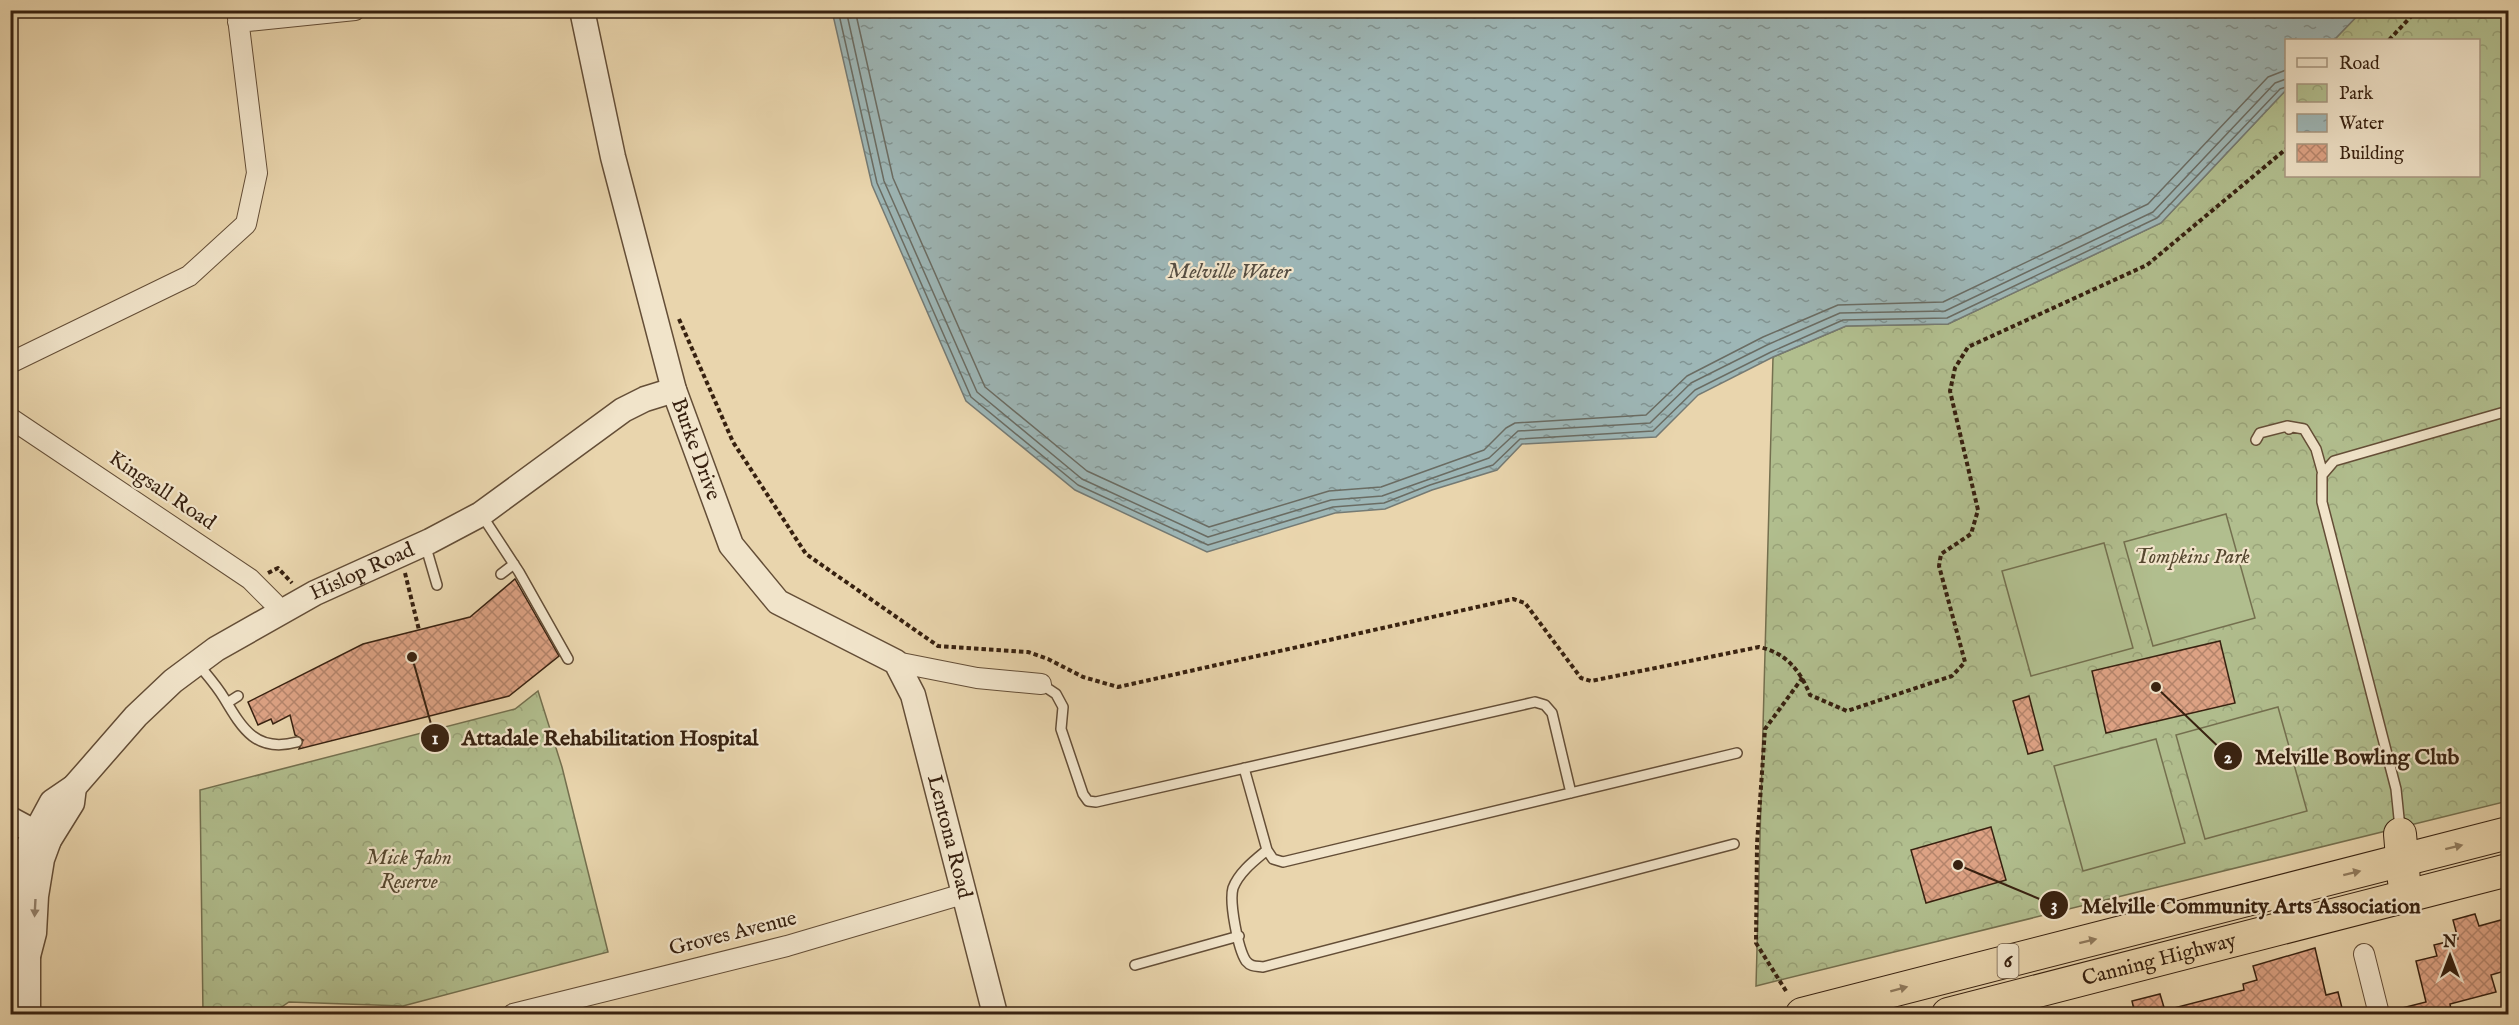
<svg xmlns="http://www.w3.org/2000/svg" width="2519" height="1025" viewBox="0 0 2519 1025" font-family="'IM FELL English',serif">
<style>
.park{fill:url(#park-crowns);stroke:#74704f;stroke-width:1.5}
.pitch{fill:#b1be8e;stroke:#74704f;stroke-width:1.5}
.water{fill:url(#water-ripples);stroke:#747a74;stroke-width:1.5}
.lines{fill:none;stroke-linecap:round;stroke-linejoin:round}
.shore{stroke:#6a6c63;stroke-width:1.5}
.building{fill:url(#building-cross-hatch);stroke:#372110;stroke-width:1.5}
.service-casing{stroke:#644e37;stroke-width:12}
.minor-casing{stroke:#644e37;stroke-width:22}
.tertiary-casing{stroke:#644e37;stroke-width:27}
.trunk-casing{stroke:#372110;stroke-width:34}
.path{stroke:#372110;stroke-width:4;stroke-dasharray:4.5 3;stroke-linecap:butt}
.service{stroke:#f1e4ca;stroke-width:9}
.minor{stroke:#f1e4ca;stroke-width:20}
.tertiary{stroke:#f1e4ca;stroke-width:24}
.trunk{stroke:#e9d5ad;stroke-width:32}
.oneway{fill:#907b5e}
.oneway2{fill:#94826d}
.labels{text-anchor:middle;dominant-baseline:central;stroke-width:4.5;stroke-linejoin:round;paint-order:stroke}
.shield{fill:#f1e4ca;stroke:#6f5c48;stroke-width:1.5}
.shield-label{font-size:20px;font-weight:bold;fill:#372110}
.street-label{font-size:21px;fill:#372110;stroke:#f1e4ca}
.park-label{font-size:21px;font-style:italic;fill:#564830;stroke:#f1e4ca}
.water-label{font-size:22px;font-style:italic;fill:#564e42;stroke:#f1e4ca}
.leader{fill:none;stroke:#372110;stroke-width:2}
.callout-dot{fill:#372110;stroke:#f1e4ca;stroke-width:2}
.mark-label{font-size:18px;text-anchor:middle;font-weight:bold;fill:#fff}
.callout-label{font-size:22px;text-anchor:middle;font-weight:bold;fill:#372110;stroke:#f1e4ca;stroke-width:4.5;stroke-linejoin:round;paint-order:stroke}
</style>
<defs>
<pattern id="park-crowns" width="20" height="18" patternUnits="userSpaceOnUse" patternTransform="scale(1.5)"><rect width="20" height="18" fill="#b1be8e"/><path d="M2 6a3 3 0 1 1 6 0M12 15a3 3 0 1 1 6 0" fill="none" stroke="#99a379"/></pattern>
<pattern id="water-ripples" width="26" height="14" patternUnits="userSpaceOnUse" patternTransform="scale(1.5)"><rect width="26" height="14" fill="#9db6b6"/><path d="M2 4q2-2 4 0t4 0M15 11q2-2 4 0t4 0" fill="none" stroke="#819493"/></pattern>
<pattern id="building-cross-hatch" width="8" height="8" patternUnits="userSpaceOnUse" patternTransform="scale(1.5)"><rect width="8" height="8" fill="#dda284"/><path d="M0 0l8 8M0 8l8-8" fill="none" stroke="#b4846b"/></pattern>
</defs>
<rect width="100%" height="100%" fill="#e9d5ad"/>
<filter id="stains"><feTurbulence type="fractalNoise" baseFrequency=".00333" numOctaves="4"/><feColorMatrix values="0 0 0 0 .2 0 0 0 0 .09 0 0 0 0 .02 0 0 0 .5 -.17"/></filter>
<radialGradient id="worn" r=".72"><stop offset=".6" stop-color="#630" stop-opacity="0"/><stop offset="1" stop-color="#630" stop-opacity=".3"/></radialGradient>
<path class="park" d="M2362,11H2508V801L1756,986L1773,357L1846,326L1948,324L2161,223L2286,90V176H2478V40H2334Z
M538,691L562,767L608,952L403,1006L289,1002L271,1014H203L200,790L515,709Z"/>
<path class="pitch" d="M2226,514L2255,618L2153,646L2124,542Z
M2104,543L2133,648L2031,676L2002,571Z
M2278,707L2307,811L2205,839L2176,735Z
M2156,739L2185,843L2083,871L2054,766Z"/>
<path class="water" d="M832,11V10L2362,11L2334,40H2286V90L2161,223L1948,324L1846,326L1773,357L1698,395L1656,437L1522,444L1497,470L1432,490L1385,509L1335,513L1207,552L1075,490L966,401L872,185Z"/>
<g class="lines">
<path class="shore" d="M838,10L877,183L971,397L1078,485L1208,545L1333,507L1384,503L1430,485L1493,465L1520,439L1653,431L1695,390L1771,352L1843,320L1947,318L2157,218L2280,89L2286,87
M846,10L884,181L977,392L1082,479L1208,537L1331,500L1382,496L1489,458L1518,431L1650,423L1691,383L1767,345L1840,313L1945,311L2153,212L2275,83L2286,79
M855,10L893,178L985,387L1087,471L1209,527L1329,491L1381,487L1484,450L1506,428L1515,423L1646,415L1687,376L1763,337L1838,305L1943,302L2148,204L2268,77L2286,70"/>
</g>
<path class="building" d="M515,579L559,656L509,696L299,749L303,740L295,735L290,715L273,724L271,719L258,725L248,702L363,644L470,617Z
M2220,641L2235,703L2106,733L2092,671Z
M2029,696L2043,750L2028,754L2013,701Z
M1991,827L2006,880L1926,903L1911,850Z
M2475,914L2479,926L2508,918V970L2491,975L2496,992L2450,1004L2452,1014H2399L2398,1009L2426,1002L2416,961L2437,956L2434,945L2458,939L2453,920Z
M2315,948L2326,995L2338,992L2342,1008L2315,1014H2171L2170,1009L2244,990L2243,984L2257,980L2253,966Z
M2160,994L2166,1014H2135L2132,1001Z"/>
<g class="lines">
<defs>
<path id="service" d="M2287,426L2304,429L2316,449L2323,474
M2256,440L2260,433L2287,426L2289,429
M481,514L519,572L568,659
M425,544L437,585
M501,574L514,564
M198,664C207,675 217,686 224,698C243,730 257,753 297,742
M1041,684L1056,694L1063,707L1061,729L1083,794L1088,801L1096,802L1535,702L1545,705L1552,713L1571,793
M227,703L238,696
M1244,768L1267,850L1273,859L1283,862L1737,753
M2400,828L2396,789L2322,502V475L2334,461L2508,411
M1267,850C1255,860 1239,872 1233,888C1229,902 1238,949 1246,961C1251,967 1256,966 1263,967L1734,844
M1135,965L1239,936"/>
<path id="minor" d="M238,22L355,10
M10,363L189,276L246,224L257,173L237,10
M10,418L250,579L274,603L279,612
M896,662L977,678L1041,684
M2364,954L2379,1014
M513,1014L787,946L963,894"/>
<g id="tertiary">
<path id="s1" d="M582,10L613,157L674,390L731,545L778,602L896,662L913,695L995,1014"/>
<path d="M10,819L49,840"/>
<path id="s2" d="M28,956L17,935L19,886L25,852L52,802L74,787L136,716L173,681L216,649L315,593L430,541L481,514L623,410L645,399L674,390"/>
<path d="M28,1014V956L34,933L36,896L42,859L49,840L72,803L74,787"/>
</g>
<g id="trunk">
<path d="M2400,834L2404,881"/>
<path d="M1802,1014L2508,833"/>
<path id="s3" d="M1948,1014L2508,870"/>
</g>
</defs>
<use href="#service" class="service-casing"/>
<use href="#minor" class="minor-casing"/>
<use href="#tertiary" class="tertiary-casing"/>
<use href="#trunk" class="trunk-casing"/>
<path class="path" d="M2389,40L2417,10
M679,319L733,442L806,554L938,646L1028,652L1048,659L1083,677L1118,687L1513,599L1525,603L1581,678L1591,681L1759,647C1786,653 1800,670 1810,695L1847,711L1952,676L1965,662L1939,566L1941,554L1971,534L1978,510L1950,391L1955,368L1968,347L2147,265L2286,149
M268,573L278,568L292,583
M405,573L419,630
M1786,991L1756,943L1757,844L1765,729L1803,677"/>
<use href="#service" class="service"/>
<use href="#minor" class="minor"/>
<use href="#tertiary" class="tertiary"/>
<use href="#trunk" class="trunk"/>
</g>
<defs><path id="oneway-solid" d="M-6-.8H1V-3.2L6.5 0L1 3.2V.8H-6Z" transform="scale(1.5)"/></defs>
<g class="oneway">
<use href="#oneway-solid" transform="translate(2454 847) rotate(-14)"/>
<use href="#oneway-solid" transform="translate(2352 873) rotate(-14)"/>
<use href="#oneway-solid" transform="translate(2088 941) rotate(-14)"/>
<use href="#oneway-solid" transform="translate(1899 989) rotate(-15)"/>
</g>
<use class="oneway2" href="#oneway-solid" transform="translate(35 908) rotate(93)"/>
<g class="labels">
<rect class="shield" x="1997.5" y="944" width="21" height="34" rx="4.5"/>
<g class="shield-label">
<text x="2008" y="961">6</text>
</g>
<g class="street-label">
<text stroke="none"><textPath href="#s1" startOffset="454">Burke Drive</textPath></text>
<text transform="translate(162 491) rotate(34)">Kingsall Road</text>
<text stroke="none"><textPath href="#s2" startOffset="555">Hislop Road</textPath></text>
<text stroke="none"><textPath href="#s1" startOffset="946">Lentona Road</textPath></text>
<text transform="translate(733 934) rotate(-14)">Groves Avenue</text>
<text stroke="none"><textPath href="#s3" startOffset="218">Canning Highway</textPath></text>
</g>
<g class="park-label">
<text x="2192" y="557">Tompkins Park</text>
<text x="409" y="858">Mick Jahn<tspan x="409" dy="24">Reserve</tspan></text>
</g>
<g class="water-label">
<text x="1229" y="272">Melville Water</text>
</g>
</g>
<path class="leader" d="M412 657L435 738M2156 687L2228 756M1958 865L2054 905"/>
<g class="callout-dot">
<circle cx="412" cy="657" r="6"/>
<circle cx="2156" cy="687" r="6"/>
<circle cx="1958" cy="865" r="6"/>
<circle cx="435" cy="738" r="15"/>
<circle cx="2228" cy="756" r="15"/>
<circle cx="2054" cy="905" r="15"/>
</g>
<g class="mark-label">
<text x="435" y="744">1</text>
<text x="2228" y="763">2</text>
<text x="2054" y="911">3</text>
</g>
<g class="callout-label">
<text x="610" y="745">Attadale Rehabilitation Hospital</text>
<text x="2357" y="764">Melville Bowling Club</text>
<text x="2251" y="913">Melville Community Arts Association</text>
</g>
<rect width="2519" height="1025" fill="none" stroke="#e9d5ad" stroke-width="36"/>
<rect x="12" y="12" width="2495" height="1001" fill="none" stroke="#372110" stroke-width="3"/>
<rect x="18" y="18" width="2483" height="989" fill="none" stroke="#372110" stroke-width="1.5"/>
<rect x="2285" y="39" width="195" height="138" fill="#f1e4ca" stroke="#a79680" stroke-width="1.5"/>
<rect x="2297" y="58" width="30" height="9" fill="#f1e4ca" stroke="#a79680" stroke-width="1.5"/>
<text x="2339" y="69" font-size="18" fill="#372110">Road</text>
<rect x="2297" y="84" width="30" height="18" fill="url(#park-crowns)" stroke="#a79680" stroke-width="1.5"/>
<text x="2339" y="99" font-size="18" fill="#372110">Park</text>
<rect x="2297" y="114" width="30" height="18" fill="url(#water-ripples)" stroke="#a79680" stroke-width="1.5"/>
<text x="2339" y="129" font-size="18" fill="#372110">Water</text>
<rect x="2297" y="144" width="30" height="18" fill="url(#building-cross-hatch)" stroke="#a79680" stroke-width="1.5"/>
<text x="2339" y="159" font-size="18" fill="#372110">Building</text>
<g transform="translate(2450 956)" stroke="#f1e4ca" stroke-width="4.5" paint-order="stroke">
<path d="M0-4.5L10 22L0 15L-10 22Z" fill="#372110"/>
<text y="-9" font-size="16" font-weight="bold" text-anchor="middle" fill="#372110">N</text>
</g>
<rect width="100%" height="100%" filter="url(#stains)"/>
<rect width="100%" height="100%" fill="url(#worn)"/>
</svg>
